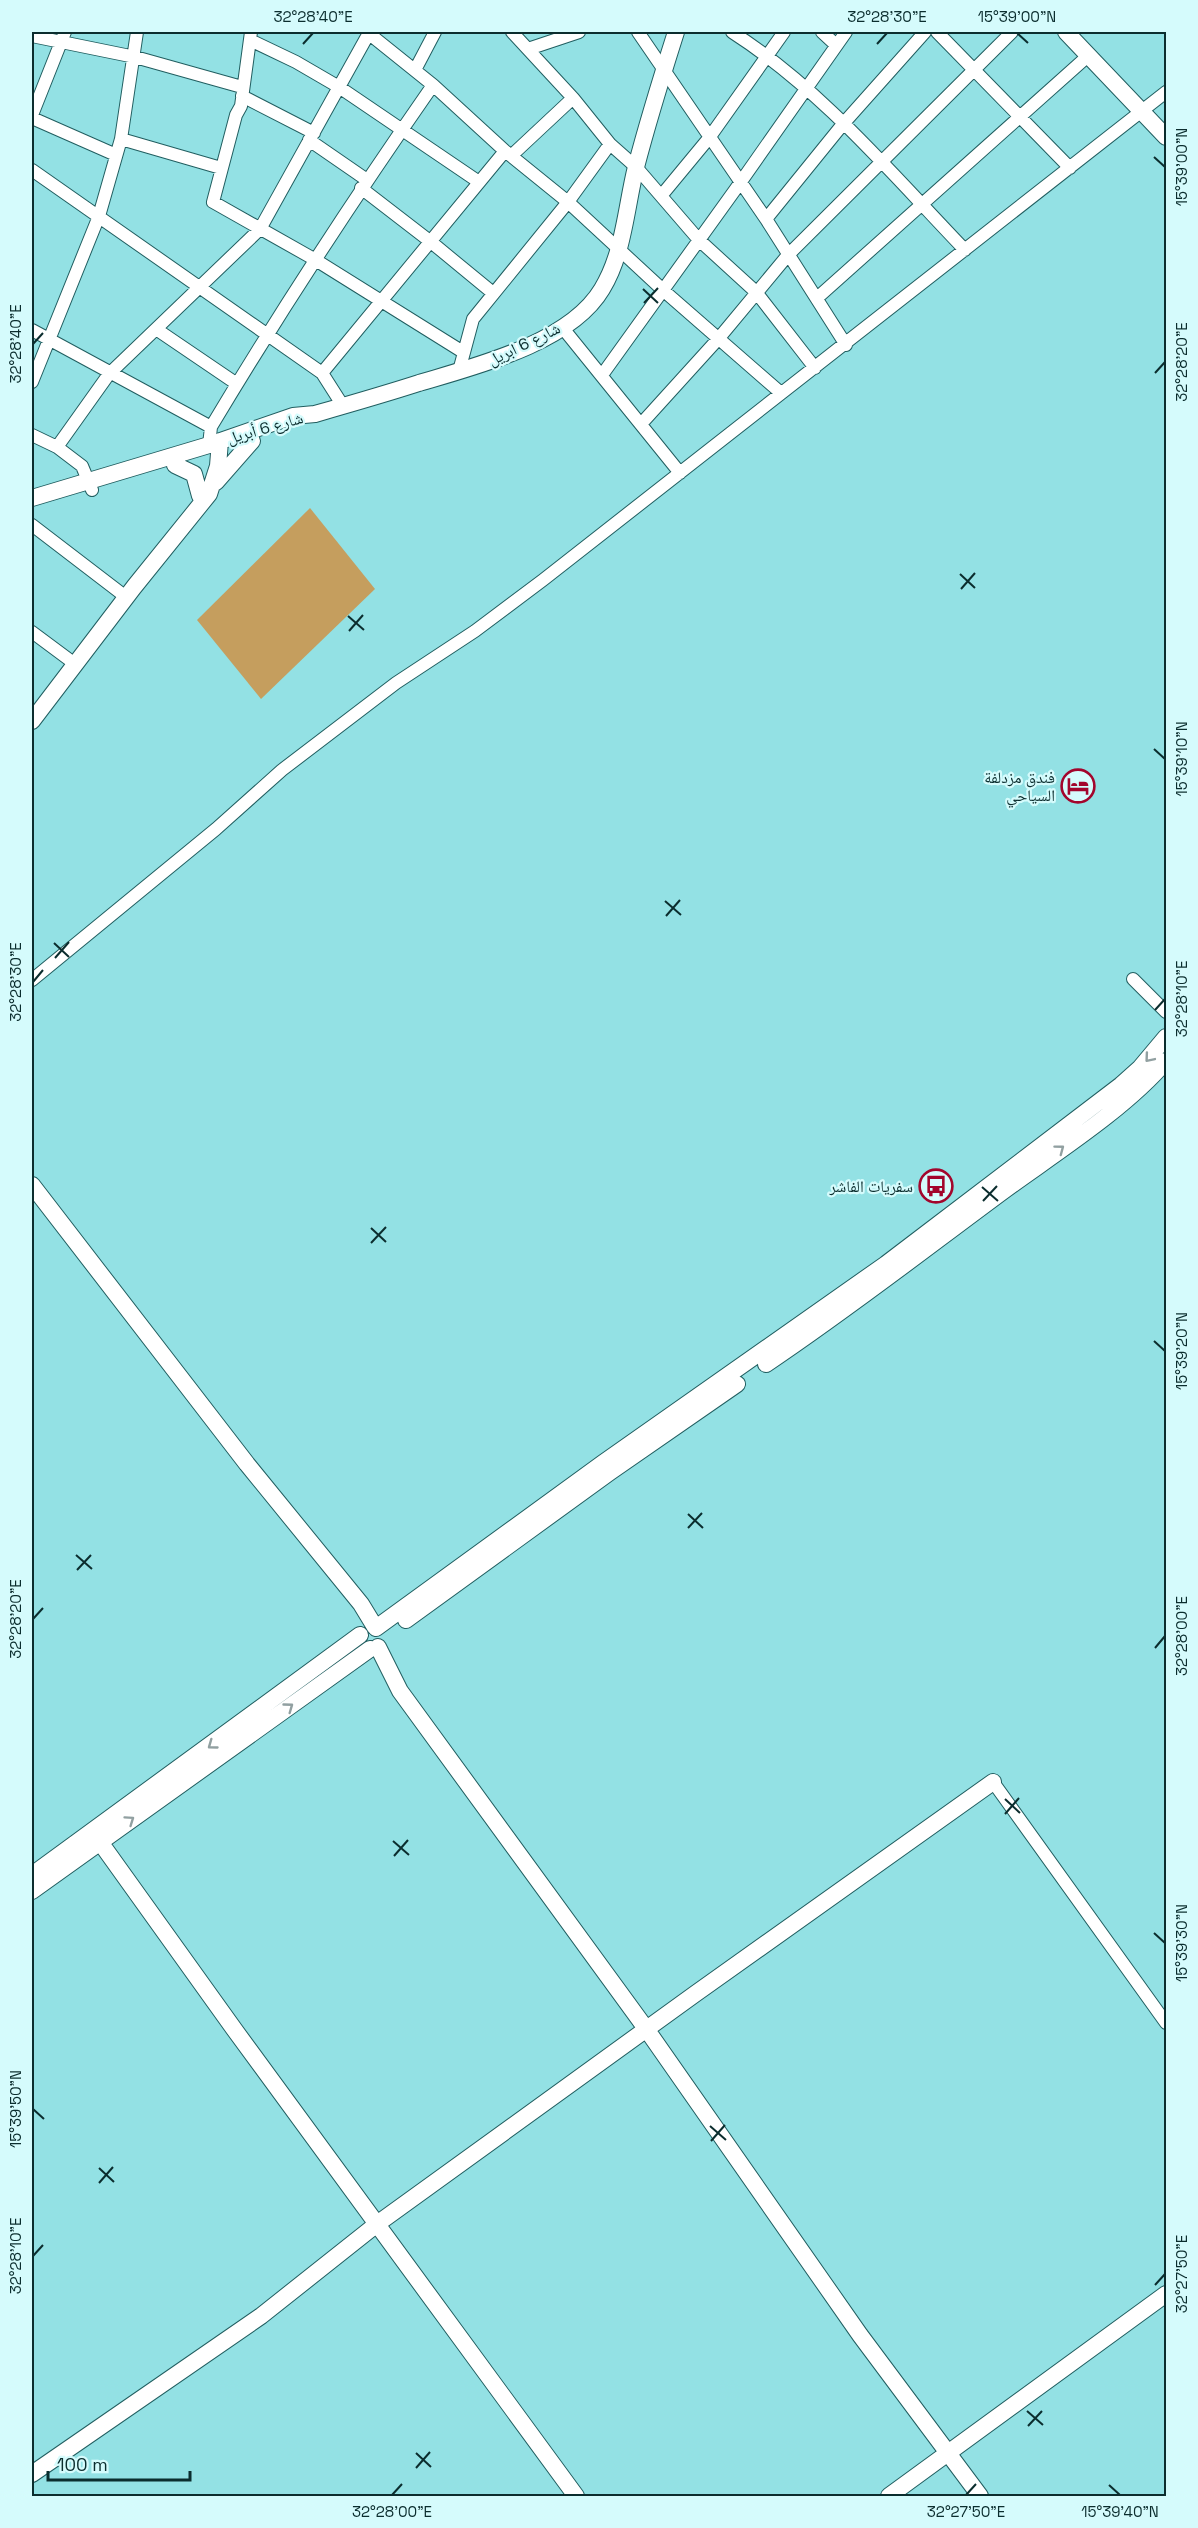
<svg xmlns="http://www.w3.org/2000/svg" width="1198" height="2528" viewBox="0 0 1198 2528" font-family="'Space Grotesk','Noto Naskh Arabic',sans-serif">
<style>
.green{fill:#c59e5e}
.lines{fill:none;stroke-linecap:round;stroke-linejoin:round}
.street-casing{stroke:#215e60;stroke-width:14}
.secondary-casing{stroke:#215e60;stroke-width:18}
.street{stroke:#fff;stroke-width:12}
.secondary{stroke:#fff;stroke-width:16}
.oneway{stroke:#91a0a1}
.ticks{fill:none;stroke:#0b2d2e;stroke-width:2}
.labels{text-anchor:middle;dominant-baseline:central;stroke-width:4.5;stroke-linejoin:round;paint-order:stroke}
.street-label{font-size:16px;fill:#0b2d2e;stroke:#d5fbfc}
.poi-label{font-size:16px;fill:#0b2d2e;stroke:#d5fbfc;text-anchor:end}
.neatline{fill:none;stroke:#0b2d2e;stroke-width:2}
.ticks-label{font-size:15px;text-anchor:middle;fill:#0b2d2e}
</style>
<rect width="100%" height="100%" fill="#93e1e4"/>
<path class="green" d="M310,508L375,589L261,699L197,620Z"/>
<g class="lines">
<defs>
<path id="street" d="M251,32L241,106L236,115L213,202L314,259L463,352
M367,32L433,85L505,151L568,202L664,291L781,393
M512,32L573,98L610,144L636,167L699,240L756,292L815,368
M638,32L766,219L846,345
M732,32C821,89 892,174 965,250
M822,32L836,45
M937,32L1070,168
M32,36L135,57L242,87
M250,40L296,62L339,87L479,182
M528,49L579,32
M415,70L435,32
M242,96L314,133
M32,115L65,32
M32,118L116,155
M121,139L221,168
M309,140L367,180
M512,155L573,98
M32,170L322,373L343,406
M361,188L431,242L493,293
M661,196L709,138L784,32
M766,219L843,124L925,32
M817,298L1089,55
M562,327L680,473
M156,329L237,384
M32,330L211,427
M459,371L473,319L568,202L610,144
M322,373L505,151
M602,375L740,183L846,32
M32,382L99,216L121,139L137,32
M641,424L719,338L788,255L1012,32
M32,435L57,447L82,466L92,490
M209,445L211,427C281,310 355,197 433,85
M57,447L109,374L260,229L369,33
M32,525L126,597
M32,632L75,664
M1133,979L1166,1012
M32,980L216,829L282,770L396,683L475,631L543,580L1166,92
M993,1782L1166,2023"/>
<path id="secondary" d="M1066,32L1166,137
M175,465L194,474L200,496
M216,482L252,441
M32,498L209,445L293,416L315,414C350,404 385,394 419,383C476,366 570,343 602,289C624,253 626,207 636,167C648,121 662,76 676,32
M32,721L134,587L209,494L218,466L220,441
M32,1185L247,1464L361,1604L375,1627
M766,1364C848,1309 926,1248 1006,1189C1057,1152 1126,1108 1166,1061
M406,1620L610,1472L737,1384
M376,1628L603,1463L886,1264L1121,1085L1140,1068L1166,1037
M378,1647L400,1691L647,2030L860,2335L980,2496
M100,1842L234,2029L576,2496
M32,1875L360,1635
M32,1891L370,1649
M32,2474L261,2316L377,2224L695,1994L993,1782
M889,2496L1166,2294"/>
</defs>
<use href="#street" class="street-casing"/>
<use href="#secondary" class="secondary-casing"/>
<use href="#street" class="street"/>
<use href="#secondary" class="secondary"/>
</g>
<defs><path id="oneway-chevron" d="M-2-3.5L2.5 0L-2 3.5" fill="none" stroke-width="1.6" stroke-linecap="round" stroke-linejoin="round" transform="scale(1.5)"/></defs>
<g class="oneway">
<use href="#oneway-chevron" transform="translate(1149 1058) rotate(130)"/>
<use href="#oneway-chevron" transform="translate(1060 1149) rotate(-37)"/>
<use href="#oneway-chevron" transform="translate(289 1707) rotate(-36)"/>
<use href="#oneway-chevron" transform="translate(212 1745) rotate(144)"/>
<use href="#oneway-chevron" transform="translate(130 1820) rotate(-35)"/>
</g>
<path class="ticks" d="M1017,33L1028,43M303,44L313,33M877,44L887,33M1154,157L1165,167M643,289L658,303M644,303L658,288M33,344L43,333M1155,373L1165,362M960,574L975,588M961,589L975,573M348,616L364,630M349,631L363,615M1154,749L1165,759M665,901L681,915M666,916L680,900M54,943L69,957M55,958L69,942M33,982L43,970M1155,1010L1165,999M982,1187L998,1201M983,1201L997,1186M371,1228L386,1242M371,1243L386,1227M1154,1341L1165,1351M688,1514L703,1528M688,1528L702,1513M76,1555L92,1569M77,1570L91,1555M33,1619L43,1608M1155,1648L1165,1636M1005,1799L1020,1813M1005,1814L1019,1798M393,1841L409,1855M394,1856L408,1840M1154,1933L1165,1943M33,2109L44,2119M710,2126L726,2140M711,2141L725,2125M99,2168L114,2182M99,2183L113,2167M33,2256L43,2245M1155,2285L1165,2274M1027,2411L1043,2425M1028,2426L1042,2411M416,2453L431,2467M416,2468L430,2452M1109,2485L1120,2495M392,2495L402,2484M966,2495L976,2484"/>
<defs>
<symbol id="hotel-ring" viewBox="-11 -11 22 22"><circle r="9.5" fill="#d5fbfc" stroke="#a3052c" stroke-width="1.5"/><path d="M-6-4.5h1.5V1H6V5H4.5V3h-9V5H-6ZM-4 0a1.8 1.8 0 1 1 3.6 0ZM.5 0V-2.5h3Q6-2.5 6 0Z" fill="#a3052c"/></symbol>
<symbol id="bus-ring" viewBox="-11 -11 22 22"><circle r="9.5" fill="#d5fbfc" stroke="#a3052c" stroke-width="1.5"/><path d="M-5-6H5V4H4V6H2V4H-2V6H-4V4H-5ZM-3.5-4V0h7V-4ZM-3.5 1.2v1.5H-2V1.2ZM2 1.2v1.5H3.5V1.2Z" fill="#a3052c"/></symbol>
</defs>
<g fill-rule="evenodd">
<use href="#hotel-ring" x="1059" y="767" width="38" height="38"/>
<use href="#bus-ring" x="917" y="1167" width="38" height="38"/>
</g>
<g class="labels">
<g class="street-label">
<text transform="translate(524 344) rotate(-26)">شارع 6 ابريل</text>
<text transform="translate(265 428) rotate(-16)">شارع 6 أبريل</text>
</g>
<g class="poi-label">
<text x="1055" y="777">فندق مزدلفة<tspan x="1055" dy="18">السياحي</tspan></text>
<text x="913" y="1186">سفريات الفاشر</text>
</g>
</g>
<rect width="1198" height="2528" fill="none" stroke="#d5fbfc" stroke-width="66"/>
<path d="M48 2471v9h142v-9" fill="none" stroke="#0b2d2e" stroke-width="3"/>
<text x="57" y="2471" font-size="18" fill="#0b2d2e" stroke="#d5fbfc" stroke-width="4.5" paint-order="stroke">100 m</text>
<rect x="33" y="33" width="1132" height="2462" class="neatline"/>
<g class="ticks-label">
<text x="313" y="22">32°28'40"E</text>
<text x="887" y="22">32°28'30"E</text>
<text x="1017" y="22">15°39'00"N</text>
<text transform="translate(1182 167) rotate(-90)" y="5">15°39'00"N</text>
<text transform="translate(16 344) rotate(-90)" y="5">32°28'40"E</text>
<text transform="translate(1182 362) rotate(-90)" y="5">32°28'20"E</text>
<text transform="translate(1182 759) rotate(-90)" y="5">15°39'10"N</text>
<text transform="translate(16 982) rotate(-90)" y="5">32°28'30"E</text>
<text transform="translate(1182 999) rotate(-90)" y="5">32°28'10"E</text>
<text transform="translate(1182 1351) rotate(-90)" y="5">15°39'20"N</text>
<text transform="translate(16 1619) rotate(-90)" y="5">32°28'20"E</text>
<text transform="translate(1182 1636) rotate(-90)" y="5">32°28'00"E</text>
<text transform="translate(1182 1943) rotate(-90)" y="5">15°39'30"N</text>
<text transform="translate(16 2109) rotate(-90)" y="5">15°39'50"N</text>
<text transform="translate(16 2256) rotate(-90)" y="5">32°28'10"E</text>
<text transform="translate(1182 2274) rotate(-90)" y="5">32°27'50"E</text>
<text x="392" y="2517">32°28'00"E</text>
<text x="966" y="2517">32°27'50"E</text>
<text x="1120" y="2517">15°39'40"N</text>
</g>
</svg>
